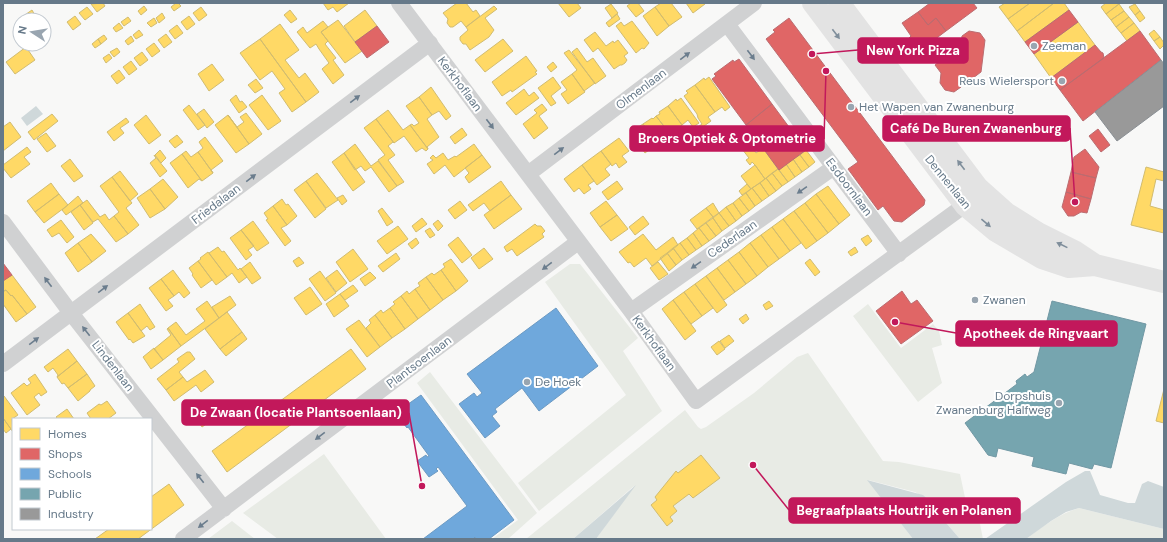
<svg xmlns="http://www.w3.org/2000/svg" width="1167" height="542" viewBox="0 0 1167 542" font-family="'DM Sans',sans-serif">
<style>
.green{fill:#e8ebe5}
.water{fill:#cfd8da}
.homes{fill:#ffd966;stroke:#d1bc70}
.shops{fill:#e06666;stroke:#bb6c70}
.schools{fill:#6fa8dc;stroke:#6c9ac3}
.public{fill:#76a5af;stroke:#7198a4}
.industry{fill:#999;stroke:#8a8f94}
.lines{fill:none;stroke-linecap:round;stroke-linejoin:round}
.minor{stroke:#d0d1d2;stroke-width:16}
.secondary{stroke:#e3e3e3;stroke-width:22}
.oneway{fill:#7f8e9b}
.oneway2{fill:#6b7d8d}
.poi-dot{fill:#99a5b0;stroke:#fff;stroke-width:1.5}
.labels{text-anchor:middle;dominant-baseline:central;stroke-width:4;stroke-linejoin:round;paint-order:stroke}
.poi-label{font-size:12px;fill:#667989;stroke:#fff;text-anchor:start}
.street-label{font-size:12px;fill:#667989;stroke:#fff}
.leader{fill:none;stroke:#c2185b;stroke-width:1.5}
.callout-dot{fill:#c2185b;stroke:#fff;stroke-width:1.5}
.callout{fill:#c2185b;stroke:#c2185b;stroke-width:1.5}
.callout-label{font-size:13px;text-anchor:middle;font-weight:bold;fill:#fff}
</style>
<rect width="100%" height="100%" fill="#f8f8f7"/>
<path class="green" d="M570,264H580L638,338L623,351L662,411L539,511L518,483L626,395L545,282Z
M868,304L901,348L933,324L939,331L942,345L932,348L942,383L918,402L853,316Z
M808,353L883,461L899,462L960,474L967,507L980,524L983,539H960L941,517L931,502L915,492L868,480L913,539H596L634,486L573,539H526L685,410L698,427L701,429L706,427L754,393L797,357Z
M430,372L537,513L508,539H492L518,520L417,383Z
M324,454L386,539H278L243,513Z
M1079,508L1164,529V539H1026C1043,526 1059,514 1079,508Z
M232,521L255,539H208Z"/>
<path class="water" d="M36,106L43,114L27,126L21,118Z
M1085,471H1090L1100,495L1128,503H1135L1142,484L1148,481L1164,487V529L1079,508L1066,512L1051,521L1026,539H985L1066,482Z
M867,480L923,495L931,502L941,517L960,539H913Z
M636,485L596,539H573Z"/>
<path class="homes" d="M103,3L105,6L97,12L91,4Z
M176,3H178L181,6L174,11L171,7Z
M323,3H349L337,12L333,7L328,10Z
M457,3H466L473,12L476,10L480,16L466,27L461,21L453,27H450L447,23L448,19L443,13Z
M558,3H577L581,8L569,17Z
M631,3H638L644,11L636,17L627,6Z
M661,3H671L682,17L669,26L655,7Z
M686,3H704L705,4L693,13Z
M1005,3H1030L1008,19L999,7Z
M1030,3H1054L1017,31L1008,19Z
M1054,3H1064L1069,10L1025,42L1017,31Z
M1106,3H1119V4L1106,14L1101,7Z
M611,4L618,13L612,18L605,8Z
M1119,4L1124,11L1111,20L1106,14Z
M1135,4L1140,11L1135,15L1129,7Z
M144,6L147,10L141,15L138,11Z
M494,6L497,9L485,18L494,30L489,37L470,50L466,44H463L460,40V37L468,30L466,27Z
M87,7L93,14L85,20L79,13Z
M201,7L207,15L199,21L193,13Z
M655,7L669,26L657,36L643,16Z
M32,10L36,17L31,20L20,21L19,19Z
M290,10L297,19L291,23L284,15Z
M365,10L377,26L355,42L344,26Z
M1124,11L1129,17L1116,27L1111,20Z
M1140,11L1145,18L1140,22L1135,15Z
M162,13L165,18L159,23L156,18Z
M617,14L620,19L609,27L606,23Z
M75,16L81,24L73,30L67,22Z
M189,16L195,24L187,30L181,22Z
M128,17L131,21L124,26L121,22Z
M1129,17L1134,23L1121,33L1116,27Z
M154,18L157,23L151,27L147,23Z
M338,20L362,51L345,63L321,32Z
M323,21L328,27L321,32L328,41L325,44L336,58L333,60L344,75L333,84L322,69L329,63L319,49L316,44L310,48L297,32L303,27L307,33Z
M632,21L649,43L644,49L642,48L636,53L616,26L621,22L624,26Z
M1078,22L1095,45L1051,78L1034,54Z
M119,23L123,28L116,32L113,28Z
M1134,23L1140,31L1127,41L1121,33Z
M280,24L299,50L285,60L299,78L305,73L319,92L306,102L260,39Z
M177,25L183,33L175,39L169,31Z
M139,30L143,35L136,39L133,35Z
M1154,30L1160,37L1154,41L1149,34Z
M595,32L606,46L613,41L614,43L618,40L628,53L624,56L627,60L625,63L622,65H620L614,69L598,48L593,52L584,40Z
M166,34L172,42L164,48L158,40Z
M104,35L107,39L101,44L98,39Z
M131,36L134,41L128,45L125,41Z
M1160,37L1164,43V45L1160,49L1154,41Z
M98,39L101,44L95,48L92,44Z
M260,39L306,102L292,112L279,93L285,89L272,71L260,80L240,53Z
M503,39L513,51L485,72L475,60Z
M154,43L160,51L152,57L146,49Z
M26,47L35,60L15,74L6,62Z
M117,48L120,52L114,57L110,52Z
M577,48L587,62L593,58L606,76L595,84L572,52Z
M569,50L595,83L584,91L572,74L577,70L564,53Z
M142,52L148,60L140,66L134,58Z
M109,54L112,58L106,63L103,58Z
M526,56L537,71L535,72L537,74L512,92L511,90L502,96L492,82Z
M131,61L137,69L129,75L123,67Z
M553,62L557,67L551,72L547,67Z
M212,64L224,80L209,91L198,74Z
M119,70L125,78L117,84L111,76Z
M572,74L585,92L568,104L561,94L567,90L561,82Z
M553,77L561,88L551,96L556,103L551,106L538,88Z
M709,77L730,107L725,111L722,107L715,112L695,85L704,78L705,80Z
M256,79L263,88L255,93L248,85Z
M695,85L715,112L708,117L711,121L704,126L705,128L701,131L698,127L702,124L698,118L697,114L684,96L688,93L686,91Z
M431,87L451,116L446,120L439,111L432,115L419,97Z
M524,89L529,96L534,92L539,98L516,115L506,103Z
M236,95L240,102L242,101L247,107L239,113L230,100Z
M262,95L281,121L268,130L249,105Z
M419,97L432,115L427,119L439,137L427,147L428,149L410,125L412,124L414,126L419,123L406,106Z
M681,98L699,123L693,127L688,120L682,125L668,106L676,99L677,101Z
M542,104L547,110L539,116L548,128L534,139L523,124L537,113L534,110Z
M189,105L205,125L198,130L183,110Z
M668,106L682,125L670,134L656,116L660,114L659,112Z
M204,109L214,122L207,128L197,114Z
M388,110L403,130L410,125L428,149L426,151L422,148L416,152L404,136L394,143L376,119Z
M246,113L262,134L249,144L228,115L237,127L244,122L240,117Z
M52,114L58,121L34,140L28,132Z
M146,115L161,135L149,144L134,125Z
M228,115L249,144L236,153L215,125Z
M656,116L670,134L658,143L643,124L652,118L653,119Z
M126,118L129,122L120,128L124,133L114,141L107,132Z
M376,119L394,143L393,142L388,146L395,155L388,160L404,182L397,186L378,160L385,155L364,128Z
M10,122L21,137L3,151V127Z
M643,124L658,143L645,153L632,135L636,132L634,130Z
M462,128L467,135L455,144L450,137Z
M46,133L56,146L47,152L37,139Z
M177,135L183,142L175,148L169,141Z
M205,137L223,161L211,170L213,173L198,152L203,148L199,142Z
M619,138L629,151L622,156L627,162L619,168L616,163L612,166L601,151Z
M355,144L371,166L378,161L397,186L389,192L371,167L365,171L361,166L355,170L344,153Z
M474,144L482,155L454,177L445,165L434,174L427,164L433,160L430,158L433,155L436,158L443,153L448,160L455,156L456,157Z
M750,144L756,153L763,148L778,169L765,179L755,165L752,162L750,165L746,160L749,158L742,149Z
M27,147L31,152L24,157L30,164L11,178L3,168V165Z
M160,150L166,158L161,163L155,155Z
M806,150L815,162L809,167L800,155Z
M186,151L191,157L198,152L213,173L202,181L182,154Z
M601,151L611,164L605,169L610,175L597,185L582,165Z
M344,153L365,182L353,191L332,162Z
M182,154L202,181L199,179L188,188L170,163Z
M154,155L167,171L160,177L150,163L156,158Z
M482,155L491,167L469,183L465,177L469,173L465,168Z
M800,155L809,167L802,172L793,159Z
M70,159L83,176L74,182L61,166Z
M793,159L802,172L795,177L786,164Z
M786,164L795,177L788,182L779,170Z
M582,165L594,181L588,185L591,189L584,194L579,188L574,192L564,179Z
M755,165L765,179L751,189L741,176Z
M1146,167L1164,172V181L1156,179L1150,206L1164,210V233L1131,225Z
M778,169L788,182L782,186L772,173Z
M120,171L138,194L130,201L112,177Z
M317,173L338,200L326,208L306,181Z
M772,173L782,186L776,191L766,178Z
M112,177L132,203L126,208L139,225L128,234L114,216L119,212L100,186Z
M766,178L776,191L769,196L760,183Z
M163,179L178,197L165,209L150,189Z
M306,181L326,209L315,218L294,190Z
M501,181L511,195L490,211L484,203L473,211L468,205Z
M617,181L623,189L608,200L602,192Z
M51,183L59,194L35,212L27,201Z
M760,183L769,196L762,201L752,188Z
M747,184L751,189L742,195L739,191Z
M828,186L850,215L839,224L816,194Z
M752,188L762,201L755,206L746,193Z
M150,189L165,209L150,218L137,198Z
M746,193L755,206L749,211L739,198Z
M59,194L68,205L44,223L35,212Z
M816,194L839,224L828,233L805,203Z
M343,195L347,201L342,205L337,198Z
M511,195L522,209L494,229L484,215Z
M78,196L83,203L66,215L62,210Z
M739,198L749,211L742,216L733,203Z
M282,199L286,205L288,204L297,216L287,225L273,206Z
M87,200L100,217L105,214L109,220L114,216L128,234L116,242L98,219L93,222L80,205Z
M460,201L467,210L455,219L448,210Z
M606,201L617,215L600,227L590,213Z
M713,203L719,213L713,217L706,208Z
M733,203L742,216L736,221L726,207Z
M805,203L828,233L817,241L794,211Z
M80,205L93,223L84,230L71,212Z
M273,206L287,225L281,228L291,241L285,246L266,220L268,219L264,213Z
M726,207L736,221L729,226L719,213Z
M382,208L393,222L387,226L378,211Z
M706,208L713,217L697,229L690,220Z
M794,211L817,241L806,249L783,219Z
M719,213L729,226L722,231L713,218Z
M617,215L628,229L611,241L600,227Z
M643,216L649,224L635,235L629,227Z
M422,218L427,224L416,232L412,226Z
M713,218L722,231L716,236L706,223Z
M783,219L801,243L790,251L772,227Z
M61,220L74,237L67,243L59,233L52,237L47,230Z
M438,220L443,226L438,231L433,224Z
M253,221L269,243L257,251L241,230Z
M706,223L716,236L709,241L699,228Z
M535,224L537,226H541L545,231L542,234L544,237L517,256L512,249L507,252L504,247Z
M398,226L408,239L387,254L377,241Z
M772,227L790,251L779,259L761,235Z
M430,228L435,235L430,238L425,231Z
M699,228L709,241L702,246L693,233Z
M241,230L254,246L248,250L252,255L246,260L230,238Z
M693,233L702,246L696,250L687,238Z
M91,234L106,251L92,262L78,243Z
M643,234L656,250L673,237L678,245L652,266L646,258L634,267L630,262L628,263L619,252Z
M761,235L779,259L768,267L750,243Z
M868,235L872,241L866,246L861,239Z
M458,237L472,255L462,263L448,245Z
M416,238L419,243L412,249L408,244Z
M687,238L696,250L689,255L680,243Z
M78,243L92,262L78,272L65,253Z
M680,243L689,255L682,260L673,248Z
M750,243L768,267L757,276L739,252Z
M218,247L222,252L224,251L238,270L240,268L247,277L239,283L232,273L227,277L209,253Z
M855,247L858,252L851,256L848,252Z
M484,248L493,259L479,269L471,258Z
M673,248L682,260L676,265L667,253Z
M353,249L368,269L350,282L336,262Z
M208,252L227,277L216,285L198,261L201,259L200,258Z
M739,252L757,276L746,284L728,260Z
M396,253L400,259L383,272L378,266Z
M667,253L676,265L669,271L660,258Z
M299,257L304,263L297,267L293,261Z
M451,259L468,281L456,291L441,270L445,267L443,264Z
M810,259L820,272L815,276L805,263Z
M728,260L746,284L735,292L717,268Z
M198,261L212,280L201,288L192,275L193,274L189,268Z
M250,262L261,278L252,284L241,269Z
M658,262L668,274L659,280L650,268Z
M717,268L735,292L724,300L706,276Z
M173,270L190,293L184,298L179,292L174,296L161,279Z
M337,270L347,283L336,292L326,278Z
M441,270L456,291L443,300L426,277L432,273L434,275Z
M320,271L336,293L325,301L309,279Z
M370,272L376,278L365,286L360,279Z
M12,275L36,307L27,314L12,295L11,296L6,290L4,291L3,289V281Z
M706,276L727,305L717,313L695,284Z
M426,277L443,300L430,310L415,289L420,286L418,283Z
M161,279L174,296L168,300L173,306L166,311L149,288Z
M695,284L713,308L702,316L684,292Z
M353,285L358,291L345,300L340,294Z
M310,287L322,304L306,315L294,298Z
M3,289L4,291L6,290L11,296L12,295L27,314L16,322L3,304Z
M415,289L430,310L418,319L401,296L407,291L409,294Z
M684,292L702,316L691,324L673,300Z
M340,294L349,306L334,317L326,304Z
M230,296L236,305L219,318L212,307Z
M401,296L418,319L405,329L390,308L395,304L393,302Z
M673,300L696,331L685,340L662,309Z
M207,301L219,318L181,346L168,328L176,322L186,335L205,321L196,309Z
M769,301L773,306L766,310L763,305Z
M140,304L155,327L150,330L147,326L141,331L128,313Z
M390,308L405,329L392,338L375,315L381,310L383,313Z
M227,312L242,332L220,349L205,329Z
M128,313L145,336L133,343L130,339L129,340L116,322Z
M746,314L749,319L743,324L739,319Z
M375,315L392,338L380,347L366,328L371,323L369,320Z
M359,320L380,347L367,357L346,329Z
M168,328L181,346L163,360L154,349L171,335L167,329Z
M242,332L247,339L226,356L220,349Z
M729,335L734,341L725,348L720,341Z
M719,341L725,349L717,355L711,347Z
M154,348L163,360L151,369L143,357Z
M68,349L77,361L57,377L58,375L53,368L48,372L44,367Z
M351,349L366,369L227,472L212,451Z
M187,352H190L195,359L179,372L183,377L166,390L157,379L179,362L177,359Z
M77,361L87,374L68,388L64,383L62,384L57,377Z
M205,370L214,382L201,392L196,385L174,401L166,390L183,377L187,382Z
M35,374L47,392L41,396L39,393L34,397L40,405L27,415L11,393L24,383L27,386L31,383L28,379Z
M87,374L95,386L90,390V391L78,401L68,388Z
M1164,389V423L1156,421Z
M4,396L18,415L12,419L13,432L3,418V397Z
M107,401L116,413L108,419H91L87,413L99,404L101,405Z
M67,409L74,419H58L56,417Z
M205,411L212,420L202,427L196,418Z
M3,418L11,429L6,433L3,429Z
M701,455L720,478L693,498L689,494L673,506L677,511L670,517L673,521L667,526L651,505L657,500L655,497L676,471L678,473Z
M169,484L184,505L138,539H95L109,529H151V497Z"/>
<path class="shops" d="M930,3H973L977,8L946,31L936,18L928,25L918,12Z
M1069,10L1078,22L1034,54L1025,42Z
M918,12L928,25L936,18L946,31L918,52L908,39L911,36L902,23Z
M789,18L925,200L924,205L902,222L894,221L883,206L878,210L848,169L858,162L766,39L775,32L773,30Z
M377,26L389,42L367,58L355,42Z
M969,31L980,33L985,40L981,72L973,78L963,77L961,87L954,92L945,90L940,83L941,73L935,65L961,45L962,36Z
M1140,31L1161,60L1083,121L1060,90Z
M1095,45L1101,52L1103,53L1104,58L1060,90L1051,78Z
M739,59L772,104L746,125L712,79L716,76L714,74L733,60L734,62Z
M772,104L806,150L779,170L746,125Z
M1098,129L1110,145L1101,152L1089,136Z
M1085,149L1099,167L1096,178L1071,172L1074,157Z
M1071,172L1096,178L1091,199L1066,192Z
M1066,192L1091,199L1087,213L1081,212L1074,216H1068L1062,207Z
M3,263L12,275L3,281Z
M902,291L911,304L917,300L933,321L901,344L876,311Z"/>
<path class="schools" d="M556,308L598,366L539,411L522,388L495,409L497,412L492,416L500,426L485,438L459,404L474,393L477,397L482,393L467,374Z
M421,395L514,520L489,539H476L475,537L473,539H423L467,506L438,467L436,469L438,471L429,477L417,461L426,455L427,457L429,456L408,427L407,428L398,416L406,410L404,407Z"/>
<path class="public" d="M1052,301L1146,324L1111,468L1094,464L1092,469L1069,463L1066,474L1032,466L1034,457L998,448L996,457L988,455L965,423L1017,384L1016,381L1025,374L1027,377L1034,372Z"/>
<path class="industry" d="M1161,60L1164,64V106L1117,141L1095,112Z"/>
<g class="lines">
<path class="minor" d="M399,3L631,311L696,401L965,205L971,197
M727,24L899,254
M528,174L754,3
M3,222L71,313L224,509
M631,311L834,167
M3,364L430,43
M183,539L578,242"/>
<path class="secondary" d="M813,3L965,205L996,231L1042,258L1069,267L1095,265
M839,3L978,188L1006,213L1038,233L1074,251L1095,265L1164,282"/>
</g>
<defs><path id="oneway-solid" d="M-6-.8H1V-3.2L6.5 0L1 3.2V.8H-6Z"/></defs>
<g class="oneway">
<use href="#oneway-solid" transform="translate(836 34) rotate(53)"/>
<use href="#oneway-solid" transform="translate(961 165) rotate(-127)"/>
<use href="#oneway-solid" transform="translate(986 223) rotate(40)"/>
<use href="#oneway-solid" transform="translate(1062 245) rotate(-154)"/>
</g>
<g class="oneway2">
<use href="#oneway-solid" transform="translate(751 55) rotate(53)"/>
<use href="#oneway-solid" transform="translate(685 56) rotate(-37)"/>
<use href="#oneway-solid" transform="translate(355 99) rotate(-37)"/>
<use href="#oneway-solid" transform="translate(490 124) rotate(53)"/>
<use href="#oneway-solid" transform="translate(559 151) rotate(-37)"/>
<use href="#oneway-solid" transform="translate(251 178) rotate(-37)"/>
<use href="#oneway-solid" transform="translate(802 190) rotate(145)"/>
<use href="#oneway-solid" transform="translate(696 265) rotate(145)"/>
<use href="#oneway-solid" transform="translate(547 266) rotate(143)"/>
<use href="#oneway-solid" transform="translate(48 282) rotate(-127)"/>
<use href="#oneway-solid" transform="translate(103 289) rotate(-37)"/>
<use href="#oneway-solid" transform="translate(86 331) rotate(-128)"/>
<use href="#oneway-solid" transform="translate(34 341) rotate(-37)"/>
<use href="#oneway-solid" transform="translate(320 436) rotate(143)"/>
<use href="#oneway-solid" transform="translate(200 478) rotate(-128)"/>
<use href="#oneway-solid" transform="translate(203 524) rotate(143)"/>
</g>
<g class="poi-dot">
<circle cx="1034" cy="46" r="4"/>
<circle cx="1062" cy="81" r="4"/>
<circle cx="851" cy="107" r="4"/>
<circle cx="975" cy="300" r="4"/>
<circle cx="527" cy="382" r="4"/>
<circle cx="1059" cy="403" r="4"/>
</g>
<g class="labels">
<g class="poi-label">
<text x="1042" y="46">Zeeman</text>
<text x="1054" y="81" text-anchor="end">Reus Wielersport</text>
<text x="859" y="107">Het Wapen van Zwanenburg</text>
<text x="983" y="300">Zwanen</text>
<text x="535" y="382">De Hoek</text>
<text x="1051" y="396" text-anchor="end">Dorpshuis<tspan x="1051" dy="14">Zwanenburg Halfweg</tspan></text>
</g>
<g class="street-label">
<text transform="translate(460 84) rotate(53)">Kerkhoflaan</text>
<text transform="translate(641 89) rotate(-37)">Olmenlaan</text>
<text transform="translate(948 182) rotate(51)">Dennenlaan</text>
<text transform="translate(849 187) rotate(53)">Esdoornlaan</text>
<text transform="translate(216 204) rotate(-37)">Friedalaan</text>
<text transform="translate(732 239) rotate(-35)">Cederlaan</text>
<text transform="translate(654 343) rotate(54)">Kerkhoflaan</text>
<text transform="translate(419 362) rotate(-37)">Plantsoenlaan</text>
<text transform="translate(113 366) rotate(52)">Lindenlaan</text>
</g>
</g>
<path class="leader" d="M812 54L858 50M1075 202L1070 128M826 71L824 139M895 322L956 333M422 486L409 413M753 465L789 510"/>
<g class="callout-dot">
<circle cx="812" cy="54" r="4"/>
<circle cx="1075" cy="202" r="4"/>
<circle cx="826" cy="71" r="4"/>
<circle cx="895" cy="322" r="4"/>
<circle cx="422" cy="486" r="4"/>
<circle cx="753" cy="465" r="4"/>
</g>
<g class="callout">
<rect x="858" y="38" width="110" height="25" rx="4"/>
<rect x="883" y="116" width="187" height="25" rx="4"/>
<rect x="630" y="126" width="194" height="25" rx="4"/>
<rect x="956" y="321" width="161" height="25" rx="4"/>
<rect x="182" y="400" width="227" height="25" rx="4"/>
<rect x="789" y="498" width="231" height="25" rx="4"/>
</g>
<g class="callout-label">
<text x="913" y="55">New York Pizza</text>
<text x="976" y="133">Café De Buren Zwanenburg</text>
<text x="727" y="143">Broers Optiek &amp; Optometrie</text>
<text x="1036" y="338">Apotheek de Ringvaart</text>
<text x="296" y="417">De Zwaan (locatie Plantsoenlaan)</text>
<text x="904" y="515">Begraafplaats Houtrijk en Polanen</text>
</g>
<rect width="1167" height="542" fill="none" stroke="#667989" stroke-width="8"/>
<rect x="12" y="418" width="140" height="112" fill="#ffffff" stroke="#c2c9d0"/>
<rect x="20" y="428" width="20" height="12" fill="#ffd966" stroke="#c2c9d0"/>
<text x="48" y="438" font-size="12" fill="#667989">Homes</text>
<rect x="20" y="448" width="20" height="12" fill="#e06666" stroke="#c2c9d0"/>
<text x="48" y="458" font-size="12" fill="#667989">Shops</text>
<rect x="20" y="468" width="20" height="12" fill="#6fa8dc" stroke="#c2c9d0"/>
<text x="48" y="478" font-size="12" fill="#667989">Schools</text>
<rect x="20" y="488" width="20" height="12" fill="#76a5af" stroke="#c2c9d0"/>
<text x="48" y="498" font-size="12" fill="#667989">Public</text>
<rect x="20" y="508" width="20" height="12" fill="#999999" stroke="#c2c9d0"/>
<text x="48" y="518" font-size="12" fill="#667989">Industry</text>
<g transform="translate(32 32) rotate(282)"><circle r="19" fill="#ffffff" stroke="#c2c9d0"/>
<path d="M0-3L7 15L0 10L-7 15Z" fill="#99a5b0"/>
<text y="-6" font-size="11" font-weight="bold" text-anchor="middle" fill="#667989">N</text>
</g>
</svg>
